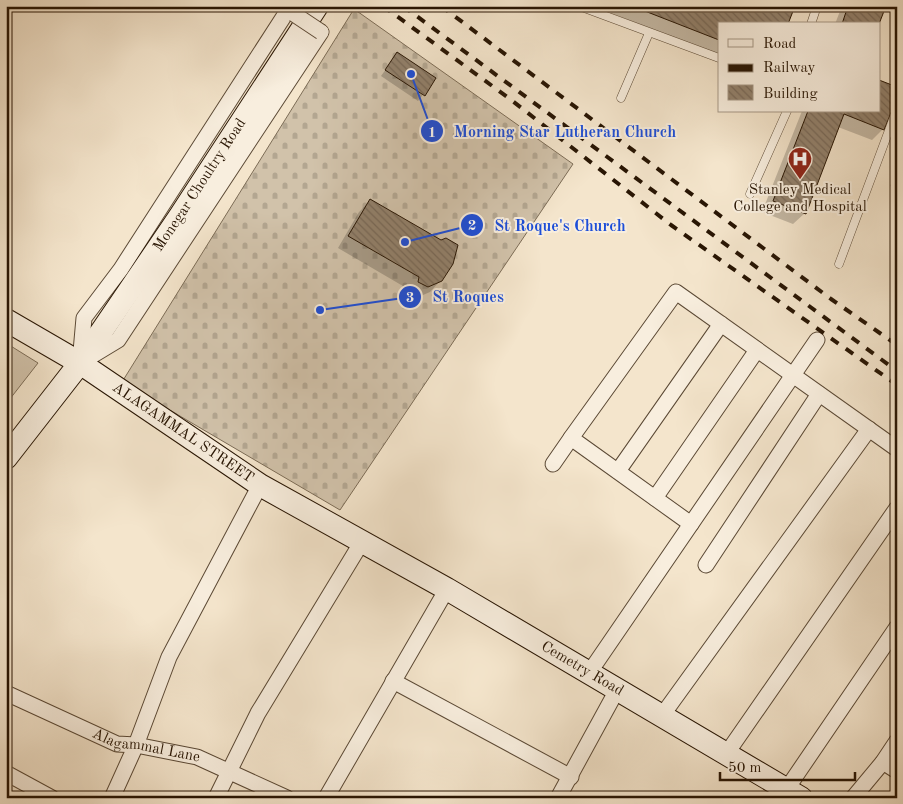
<svg xmlns="http://www.w3.org/2000/svg" width="903" height="804" viewBox="0 0 903 804" font-family="'Old Standard TT',serif">
<style>
.green{fill:#d1c2aa;stroke:#7c6c56}
.cemetery{fill:url(#cemetery-stones);stroke:#7c6c56}
.shadow{fill:#0003}
.building{fill:url(#building-back-hatch);stroke:#281503}
.lines{fill:none;stroke-linecap:round;stroke-linejoin:round}
.lane-casing{stroke:#5b4935;stroke-width:9}
.street-casing{stroke:#5b4935;stroke-width:17}
.secondary-casing{stroke:#281503;stroke-width:24}
.lane{stroke:#f8eede;stroke-width:8}
.street{stroke:#f8eede;stroke-width:15}
.secondary{stroke:#f8eede;stroke-width:22}
.rail{stroke:#281503;stroke-width:4;stroke-dasharray:9 9;stroke-linecap:butt}
.street-bridge-casing{stroke:#5b4935;stroke-width:17;stroke-linecap:butt}
.street-bridge{stroke:#f8eede;stroke-width:15}
.labels{text-anchor:middle;dominant-baseline:central;stroke-width:4;stroke-linejoin:round;paint-order:stroke}
.street-label{font-size:15px;fill:#281503;stroke:#f8eede}
.poi-label{font-size:15px;fill:#281503;stroke:#f8eede}
.leader{fill:none;stroke:#1d4ed8;stroke-width:2}
.callout-dot{fill:#1d4ed8;stroke:#f8eede;stroke-width:2}
.mark-label{font-size:15px;text-anchor:middle;font-weight:bold;fill:#fff}
.callout-label{font-size:16px;text-anchor:middle;font-weight:bold;fill:#1d4ed8;stroke:#f8eede;stroke-width:4;stroke-linejoin:round;paint-order:stroke}
</style>
<defs>
<pattern id="cemetery-stones" width="16" height="16" patternUnits="userSpaceOnUse" patternTransform="scale(1.25)"><rect width="16" height="16" fill="#d1c2aa"/><path d="M2 7V4a2 2 0 0 1 4 0v3zM10 15v-3a2 2 0 0 1 4 0v3z" fill="#b3a691"/></pattern>
<pattern id="building-back-hatch" width="6" height="6" patternUnits="userSpaceOnUse" patternTransform="scale(1.25)"><rect width="6" height="6" fill="#92816c"/><path d="M-1 5l2 2M0 0l6 6M5-1l2 2" fill="none" stroke="#776857"/></pattern>
</defs>
<rect width="100%" height="100%" fill="#f4e5cc"/>
<filter id="stains"><feTurbulence type="fractalNoise" baseFrequency=".004" numOctaves="4"/><feColorMatrix values="0 0 0 0 .2 0 0 0 0 .09 0 0 0 0 .02 0 0 0 .5 -.17"/></filter>
<radialGradient id="worn" r=".72"><stop offset=".6" stop-color="#630" stop-opacity="0"/><stop offset="1" stop-color="#630" stop-opacity=".3"/></radialGradient>
<path class="green" d="M6,343L38,363L6,404Z"/>
<path class="cemetery" d="M354,9L573,164L340,510L122,382Z"/>
<path class="shadow" d="M593,6H794L719,24V55Z
M842,6H885L878,24H835Z
M397,54L435,79L418,101L381,76Z
M802,111H879L883,129L872,140L838,127L805,213L793,224L762,212Z
M897,170V189L890,186Z
M370,201L441,280L430,292L416,298L408,293V289L338,248L359,212Z"/>
<path class="building" d="M632,6H795L788,24H719V40Z
M848,6H886L879,24H842Z
M397,52L436,78L425,96L385,70Z
M879,80L897,87V98L884,130L844,114L806,214L773,201L808,111H879Z
M370,199L441,240L446,238L458,245L453,264L442,281L428,287L418,282L419,277L348,236Z"/>
<g class="lines">
<defs>
<path id="lane" d="M579,6L719,58
M811,24L817,6
M621,98L649,33
M750,194L787,111
M839,264L897,109"/>
<g id="street">
<path d="M294,14L288,10L121,269L84,318L80,363L118,340L321,32"/>
<path d="M553,464L571,438"/>
<path d="M618,471L721,324"/>
<path d="M655,498L757,350"/>
<path d="M691,524L571,438L676,292L897,449"/>
<path d="M706,565L819,394"/>
<path d="M589,673L817,340"/>
<path d="M393,681L571,777"/>
<path id="s1" d="M6,693L117,744L136,745L197,757L287,798"/>
<path d="M661,717L869,429"/>
<path d="M727,753L897,508"/>
<path d="M883,762L897,771"/>
<path d="M6,773L52,798"/>
<path d="M782,796L897,627"/>
<path d="M112,798L136,745L169,657L260,485"/>
<path d="M216,798L258,713L363,540"/>
<path d="M326,798L447,589"/>
<path d="M558,798L617,690"/>
<path d="M853,798L883,762L897,741"/>
</g>
<g id="secondary">
<path id="s2" d="M6,320L80,363L260,485L447,589L801,798"/>
<path id="s3" d="M6,458L80,363L180,216L317,6"/>
</g>
</defs>
<use href="#lane" class="lane-casing"/>
<use href="#street" class="street-casing"/>
<use href="#secondary" class="secondary-casing"/>
<use href="#lane" class="lane"/>
<use href="#street" class="street"/>
<use href="#secondary" class="secondary"/>
<path class="rail" d="M383,6L510,99L671,225L897,385
M403,6L897,371
M441,6L831,299L897,345"/>
<defs>
<path id="street-bridge" d="M294,14L321,32"/>
</defs>
<use href="#street-bridge" class="street-bridge-casing"/>
<use href="#street-bridge" class="street-bridge"/>
</g>
<defs>
<symbol id="hospital-pin" viewBox="-11 -11 22 30"><path d="M0 17L-7.5 6A9.5 9.5 0 1 1 7.5 6Z" fill="#8f2418" stroke="#f8eede"/><path d="M-5-5h3v3.5h4V-5h3V5h-3V1.5h-4V5h-3Z" fill="#fff"/></symbol>
</defs>
<g fill-rule="evenodd">
<use href="#hospital-pin" x="786" y="145" width="28" height="38"/>
</g>
<g class="labels">
<g class="street-label">
<text stroke="none"><textPath href="#s3" startOffset="335">Monegar Choultry Road</textPath></text>
<text stroke="none"><textPath href="#s2" startOffset="210">ALAGAMMAL STREET</textPath></text>
<text stroke="none"><textPath href="#s2" startOffset="674">Cemetry Road</textPath></text>
<text stroke="none"><textPath href="#s1" startOffset="151">Alagammal Lane</textPath></text>
</g>
<g class="poi-label">
<text x="800" y="190">Stanley Medical<tspan x="800" dy="17">College and Hospital</tspan></text>
</g>
</g>
<path class="leader" d="M411 74L432 131M405 242L472 225M320 310L410 297"/>
<g class="callout-dot">
<circle cx="411" cy="74" r="5"/>
<circle cx="405" cy="242" r="5"/>
<circle cx="320" cy="310" r="5"/>
<circle cx="432" cy="131" r="12"/>
<circle cx="472" cy="225" r="12"/>
<circle cx="410" cy="297" r="12"/>
</g>
<g class="mark-label">
<text x="432" y="137">1</text>
<text x="472" y="230">2</text>
<text x="410" y="302">3</text>
</g>
<g class="callout-label">
<text x="565" y="137">Morning Star Lutheran Church</text>
<text x="560" y="231">St Roque's Church</text>
<text x="468" y="302">St Roques</text>
</g>
<rect width="903" height="804" fill="none" stroke="#f4e5cc" stroke-width="25"/>
<rect x="8" y="8" width="888" height="789" fill="none" stroke="#281503" stroke-width="2.5"/>
<rect x="12" y="12" width="878" height="779" fill="none" stroke="#281503"/>
<rect x="718" y="22" width="162" height="90" fill="#f8eede" stroke="#a59786"/>
<rect x="728" y="39" width="25" height="8" fill="#f8eede" stroke="#a59786"/>
<text x="763" y="48" font-size="15" fill="#281503">Road</text>
<rect x="728" y="64" width="25" height="8" fill="#281503" stroke="#a59786"/>
<text x="763" y="72" font-size="15" fill="#281503">Railway</text>
<rect x="728" y="85" width="25" height="15" fill="url(#building-back-hatch)" stroke="#a59786"/>
<text x="763" y="98" font-size="15" fill="#281503">Building</text>
<path d="M720 772v8h135v-8" fill="none" stroke="#281503" stroke-width="2.5"/>
<text x="728" y="772" font-size="15" fill="#281503" stroke="#f8eede" stroke-width="4" paint-order="stroke">50 m</text>
<rect width="100%" height="100%" filter="url(#stains)"/>
<rect width="100%" height="100%" fill="url(#worn)"/>
</svg>
